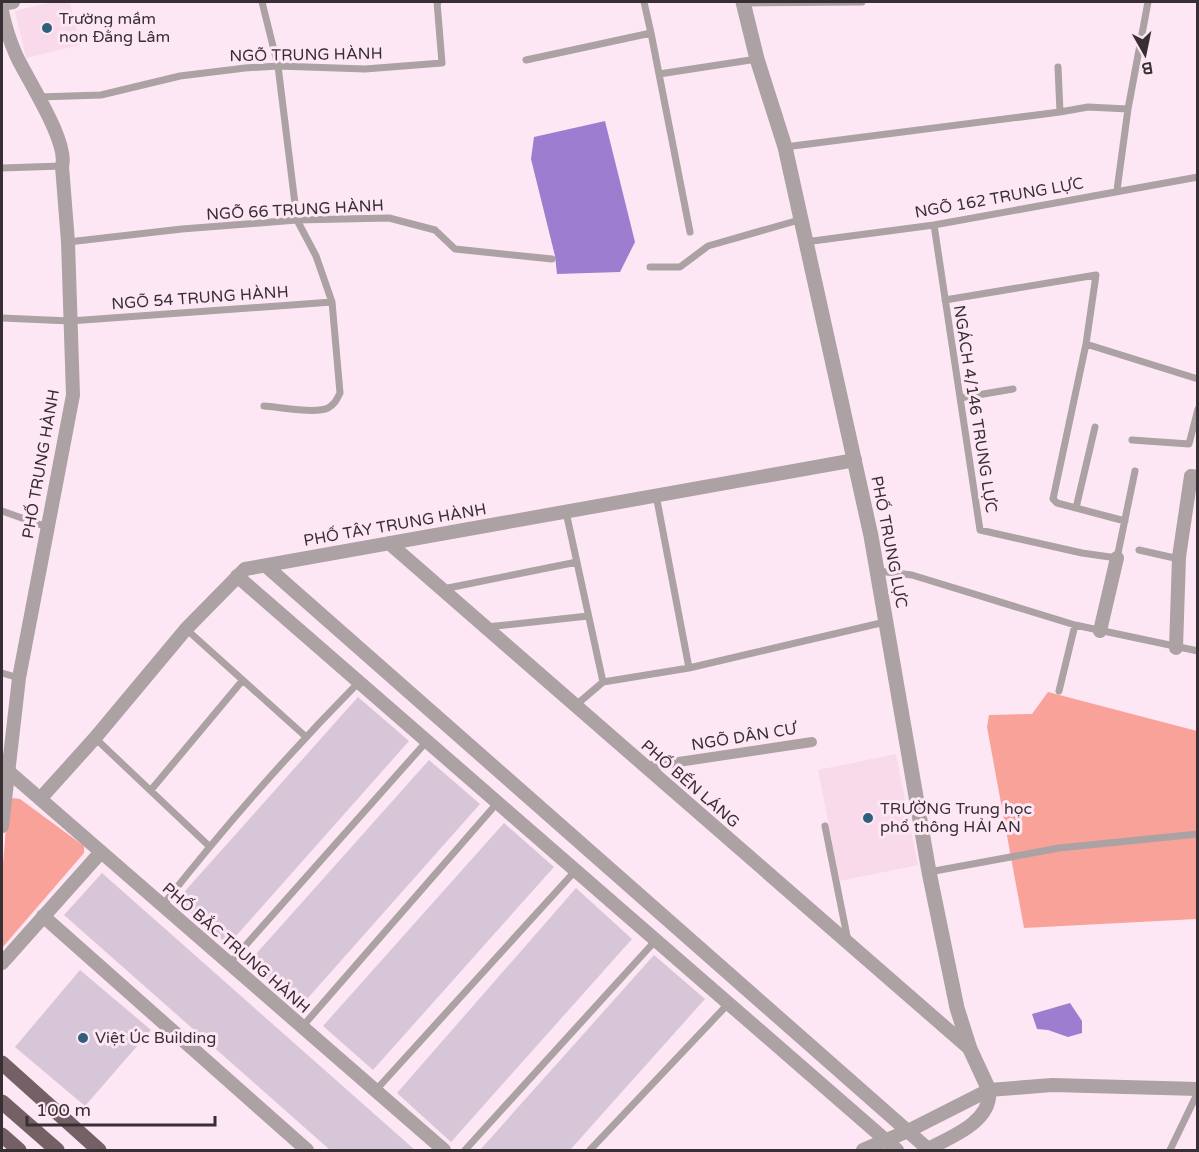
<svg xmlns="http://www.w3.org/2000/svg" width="1199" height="1152" viewBox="0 0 1199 1152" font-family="'Varela Round',sans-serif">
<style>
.built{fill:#f8daeb}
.green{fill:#f9a29a}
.water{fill:#9d7dd0}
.building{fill:#d6c6d8}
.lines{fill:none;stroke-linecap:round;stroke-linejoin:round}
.service{stroke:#aca1a3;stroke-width:7}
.pedestrian{stroke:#aca1a3;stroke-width:10}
.minor{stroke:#aca1a3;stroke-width:14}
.tertiary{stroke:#aca1a3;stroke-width:15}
.primary{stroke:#756165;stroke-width:15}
.poi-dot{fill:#2e607e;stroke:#fee7f4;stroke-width:2}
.labels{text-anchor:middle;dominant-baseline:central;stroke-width:6;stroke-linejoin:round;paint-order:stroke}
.poi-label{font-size:16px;fill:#382f34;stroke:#fee7f4;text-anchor:start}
.street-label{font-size:16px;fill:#382f34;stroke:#fee7f4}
</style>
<rect width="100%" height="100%" fill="#fee7f4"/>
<path class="built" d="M52,2H70L80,45L26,58L15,11Z
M896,754L918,865L840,881L818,770Z"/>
<path class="green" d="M1048,692L1197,731V919L1024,928L987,727L989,715L1032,714Z
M13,798L20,799L84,846V853L2,948V877L8,801Z"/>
<path class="water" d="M605,121L635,242L620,272L557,274L555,256L531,159L534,137Z
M1070,1003L1082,1021V1033L1068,1037L1048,1030L1037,1029L1032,1014Z"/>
<path class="building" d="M358,697L409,741L228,945L177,900Z
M429,760L480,804L299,1008L248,963Z
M504,823L554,867L373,1070L323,1026Z
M102,873L415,1150H330L64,915Z
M576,888L632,939L451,1142L397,1093Z
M654,955L705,999L570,1150H480Z
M80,970L151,1030L85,1106L15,1047Z"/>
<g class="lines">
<path class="service" d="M262,2L278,66L297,220L316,256L332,302L340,393C337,399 335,404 328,408C315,414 280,407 264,406
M644,2L651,33
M744,3L862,2
M526,60L651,33L659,74
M39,97L101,95L180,76L245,68L278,66L365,69L442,63L437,2H438
M1060,112L1088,107L1128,109
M785,147L1060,112L1058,67
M2,168L62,166
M1117,190L1128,109L1148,2
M934,225L980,530L1082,553L1117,558L1135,471
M690,232L659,74L757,59
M68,242L182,229L297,220L389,218L435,230L455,249L552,259
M805,242L934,225L1198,177
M650,267H680L708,246L799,220
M945,300L1096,275L1086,344L1053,499L1057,503L1125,521
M2,318L70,321L332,302
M1086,344L1198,379
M960,398L1013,389
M1132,440L1189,444L1198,409
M1076,508L1095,427
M2,511L47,527
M566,512L603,682
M1139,550L1179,559
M878,571L912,575L1075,625L1198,651
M443,589L577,562
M487,627L588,616
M186,629L305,736
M689,668L885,622
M2,673L19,678
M1059,691L1075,625
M576,705L603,682L689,668L656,495
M95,738L209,846
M151,790L242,681
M825,826L848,941
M929,872L1059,848L1198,834
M163,905C224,827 289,753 359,682
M229,964L427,741
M302,1027L498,802
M376,1090L576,870
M465,1150L656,940
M590,1150L729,1003
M1170,1150L1198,1092"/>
<path class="pedestrian" d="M645,767L812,742"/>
<path class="minor" d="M2,4L13,2
M2,11C5,26 10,41 16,55C27,79 69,142 62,166L68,242L73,395L19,678L2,826
M389,543L970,1049
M266,566L928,1149
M237,576L897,1150
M1100,631L1117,558
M1176,648L1179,557L1191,476L1198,477
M8,771L444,1150
M40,799L95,738L186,629L245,569L855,460
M43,916L307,1150
M2,963L101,852
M863,1150L908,1131L989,1090L1052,1085L1198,1089
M926,1150C949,1138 993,1122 989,1090"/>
<path class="tertiary" d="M743,2L757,59L785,147L871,536L929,872L957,1008L970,1049L989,1090"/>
<path class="primary" d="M2,1063L99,1150
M2,1102L57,1150
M2,1135L19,1150"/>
</g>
<g class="poi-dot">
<circle cx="47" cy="28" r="6"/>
<circle cx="868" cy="818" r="6"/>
<circle cx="83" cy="1038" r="6"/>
</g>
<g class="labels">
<g class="poi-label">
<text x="59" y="19">Trường mầm<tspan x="59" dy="18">non Đằng Lâm</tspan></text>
<text x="880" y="809">TRƯỜNG Trung học<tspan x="880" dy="18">phổ thông HẢI AN</tspan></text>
<text x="95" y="1038">Việt Úc Building</text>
</g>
<g class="street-label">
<text transform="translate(306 55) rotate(-1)">NGÕ TRUNG HÀNH</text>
<text transform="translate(999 198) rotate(-10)">NGÕ 162 TRUNG LỰC</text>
<text transform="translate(295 210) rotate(-3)">NGÕ 66 TRUNG HÀNH</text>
<text transform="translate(200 298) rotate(-4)">NGÕ 54 TRUNG HÀNH</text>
<text transform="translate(975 409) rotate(81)">NGÁCH 4/146 TRUNG LỰC</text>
<text transform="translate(41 464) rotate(-80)">PHỐ TRUNG HÀNH</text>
<text transform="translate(395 525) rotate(-10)">PHỐ TÂY TRUNG HÀNH</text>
<text transform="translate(889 542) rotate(79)">PHỐ TRUNG LỰC</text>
<text transform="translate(744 737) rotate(-9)">NGÕ DÂN CƯ</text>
<text transform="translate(690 784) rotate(41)">PHỐ BẾN LÁNG</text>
<text transform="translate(236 948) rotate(41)">PHỐ BẮC TRUNG HÀNH</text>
</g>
</g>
<rect width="1199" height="1152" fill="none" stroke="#382f34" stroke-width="6"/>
<g transform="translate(1145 54) rotate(171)" stroke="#fee7f4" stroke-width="4.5" paint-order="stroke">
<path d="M0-4.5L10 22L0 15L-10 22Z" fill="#382f34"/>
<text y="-9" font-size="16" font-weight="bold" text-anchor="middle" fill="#382f34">B</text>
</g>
<path d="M27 1116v9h188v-9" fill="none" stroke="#382f34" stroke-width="3"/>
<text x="36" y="1116" font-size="18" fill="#382f34" stroke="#fee7f4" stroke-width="4.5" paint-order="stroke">100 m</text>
</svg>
